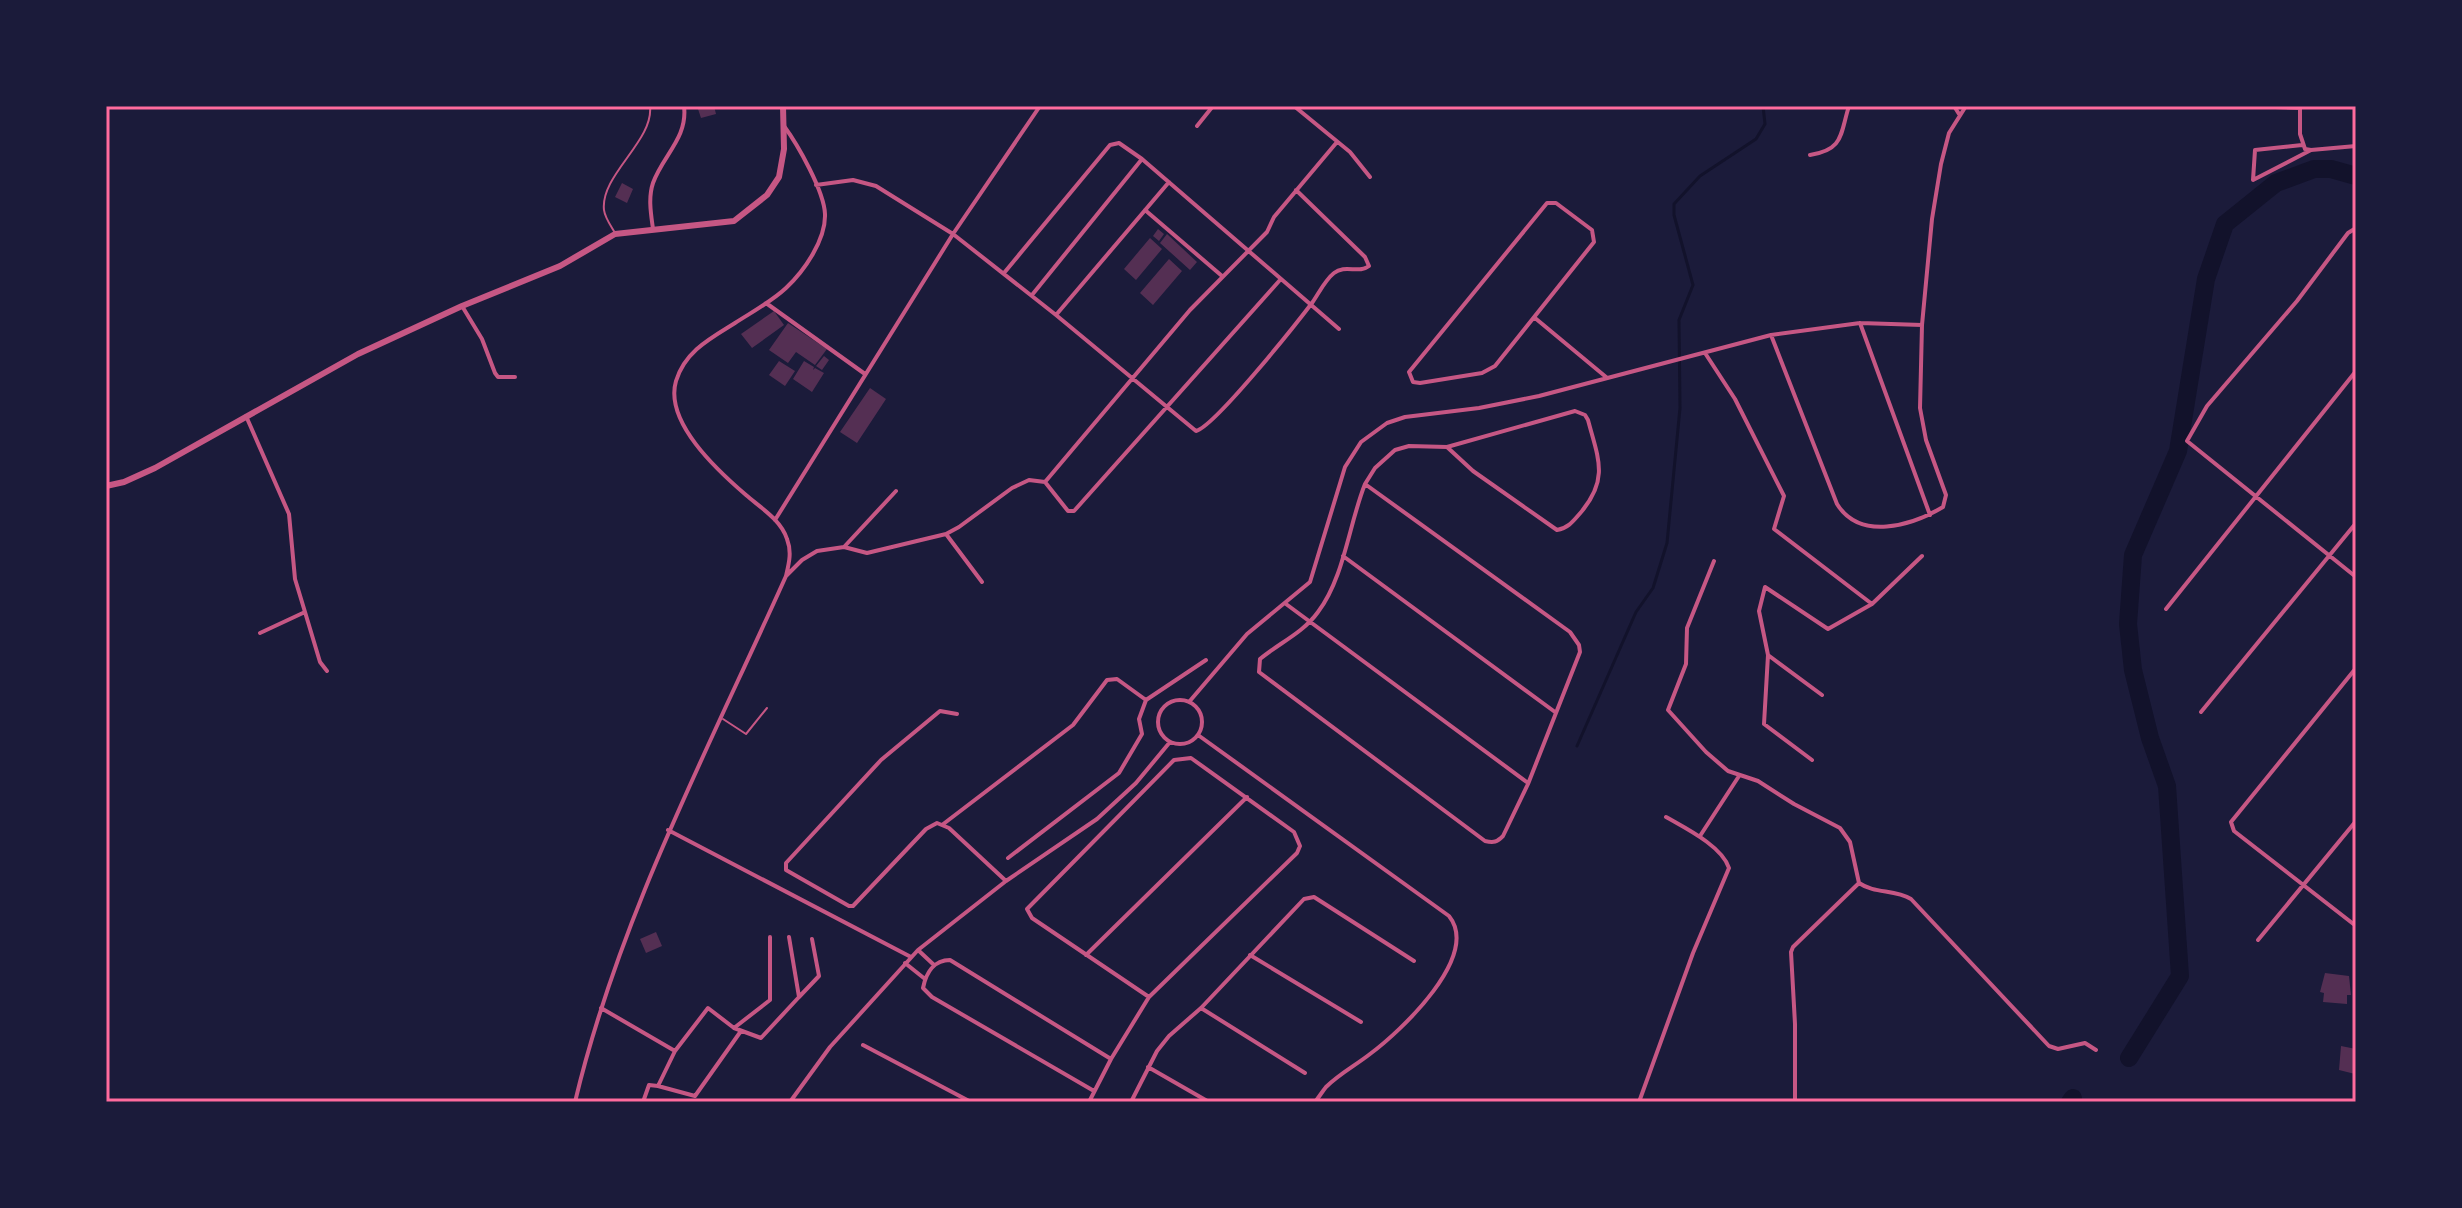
<svg xmlns="http://www.w3.org/2000/svg" width="2462" height="1208" viewBox="0 0 2462 1208" font-family="Signika,sans-serif">
<style>
.lines{fill:none;stroke-linecap:round;stroke-linejoin:round}
.stream{stroke:#12122b;stroke-width:3}
.river{stroke:#12122b;stroke-width:18}
.building{fill:#542f53}
.service{stroke:#c65784;stroke-width:2}
.minor{stroke:#c65784;stroke-width:4}
.tertiary{stroke:#c65784;stroke-width:6}
.neatline{fill:none;stroke:#ff6b9d;stroke-width:3}
</style>
<rect width="100%" height="100%" fill="#1b1b3a"/>
<g class="lines">
<path class="stream" d="M1577,746L1636,612L1653,588L1667,543L1680,408L1679,320L1693,285L1674,215V204L1700,176L1756,139L1765,124L1763,106"/>
<path class="river" d="M2129,1058L2180,976L2167,786L2150,738L2133,670L2128,624L2133,555L2178,451L2206,279L2225,224L2276,183L2314,169H2331L2356,176
M2070,1102L2073,1098"/>
</g>
<path class="building" d="M697,106H714L716,114L701,118Z
M622,183L633,189L627,203L615,197Z
M1158,229L1164,234L1159,241L1153,236Z
M1167,234L1197,262L1190,270L1160,243Z
M1150,238L1162,249L1136,280L1124,269Z
M1169,259L1182,271L1153,305L1140,293Z
M774,311L784,325L752,348L741,334Z
M788,323L827,349L815,365L796,352L788,363L769,350Z
M824,356L829,360L822,370L816,366Z
M779,361L795,371L785,386L769,375Z
M804,361L814,367L813,370L815,368L824,373L812,392L793,379Z
M870,388L886,399L857,443L840,432Z
M656,932L662,946L646,953L640,939Z
M2325,973L2349,976L2351,995H2347V1004L2323,1002L2324,993L2320,992Z
M2341,1046L2356,1049L2355,1074L2339,1070Z"/>
<g class="lines">
<path class="service" d="M615,233C611,226 605,218 604,210C600,175 654,141 650,106
M723,719L746,734L767,708"/>
<path class="minor" d="M1294,106L1350,152L1370,177
M1954,106L1959,114
M2250,106L2300,108
M2300,106V134L2305,149L2311,150L2356,146
M1197,126L1213,106
M2302,145L2255,150L2253,180L2311,150
M1810,155C1844,150 1840,134 1849,106
M816,185L853,180L876,186L953,234L1056,315L1196,431C1215,426 1296,324 1312,303C1319,293 1325,280 1334,273C1345,264 1359,274 1369,266L1365,257L1296,190
M1547,203H1556L1592,230L1594,242L1495,366L1482,373L1420,383L1413,382L1409,372Z
M1145,210L1222,276
M2356,228L2348,233L2297,301L2207,406L2187,441L2356,577
M653,229C651,214 648,198 653,183C663,155 688,138 684,106
M1004,273L1110,145L1119,143L1142,159L1339,329
M1032,295L1142,159
M766,303L865,374
M462,306L482,339L495,373L498,377H515
M1056,315L1169,182
M1535,318L1606,377
M1860,323L1930,515
M1771,335L1837,504C1860,541 1911,526 1943,507L1946,495L1926,440L1920,408L1922,325L1932,219L1941,164L1949,133L1966,106
M1705,353L1735,399L1784,496L1774,529L1872,604L1922,556
M246,416L289,514L295,579L305,612L260,633
M1045,482L1068,511H1074L1280,280
M1365,484C1349,524 1344,578 1318,612C1303,633 1279,643 1260,659L1259,672L1485,841C1494,843 1497,842 1503,836L1528,784L1580,652L1579,645L1570,632L1365,484L1375,468L1395,450L1409,446L1447,447L1575,411L1585,415L1588,420C1598,458 1609,478 1582,511C1574,520 1569,528 1557,530L1473,471L1447,447
M775,520L953,234L1040,106
M946,534L982,582
M844,547L896,491
M1343,556L1555,712
M1714,561L1687,628L1686,664L1668,710L1706,752L1728,771L1758,781L1794,804L1840,828L1850,842L1859,883C1875,894 1894,889 1911,899L2049,1046L2058,1049L2085,1043L2096,1050
M786,576L802,560L817,551L844,547L867,553L946,534L959,527L1012,488L1029,480L1045,482L1190,310L1267,232L1274,217L1337,142
M1286,604L1528,783
M2166,609L2356,371
M305,612L320,662L327,671
M1768,655L1822,695
M2356,668L2231,822L2234,831L2356,926
M1158 722a22 22 0 1 1 44 0a22 22 0 1 1-44 0Z
M1189,702L1247,634L1310,582L1345,467L1361,442L1387,423L1405,417L1479,408L1539,396L1771,335L1860,323L1922,325
M2201,712L2356,523
M957,714L940,711L881,760L786,863V870L849,906H853L926,829L937,823L949,828L1006,881
M1198,735L1449,916C1481,956 1401,1031 1370,1054C1356,1065 1339,1074 1326,1087C1322,1092 1319,1097 1315,1102
M1812,760L1764,724L1768,655L1759,611L1765,587L1828,629L1872,604
M942,825L1073,725L1107,680L1117,679L1146,700
M668,830L911,957
M1700,836L1739,776
M1008,858L1119,773L1142,734L1139,719L1146,700L1206,660
M2258,940L2356,821
M918,950L934,965
M1086,955L1247,797
M1250,955L1361,1022
M905,963L925,979
M799,997L819,976L812,939
M601,1008L675,1051L708,1008L734,1028L770,1000V937
M1201,1008L1305,1073
M734,1028L761,1038L799,997L789,937
M863,1045L971,1102
M675,1051L658,1086L695,1096L741,1031
M1148,1067L1209,1102
M1094,1091L932,997L923,988C926,973 934,960 950,960L1111,1059
M1795,1100V1024L1791,952L1793,947L1859,883
M575,1102C619,917 709,748 786,576C789,563 792,552 787,539C781,520 761,508 746,495C718,471 664,422 676,381C685,351 711,338 735,323C752,312 771,302 786,288C804,271 826,240 825,214C824,191 798,145 784,126
M643,1102L649,1085L658,1086
M790,1102L830,1047L918,950L1006,881L1097,819L1136,783L1170,742
M1089,1102L1111,1059L1149,997L1297,853L1300,846L1294,832L1191,758L1174,760L1027,909L1032,918L1149,997
M1131,1102L1157,1051L1169,1036L1201,1008L1304,899L1314,897L1414,961
M1639,1102L1693,953L1729,868C1722,846 1685,828 1666,817"/>
<path class="tertiary" d="M106,486L124,482L155,468L358,354L462,306L560,266L615,234L734,221L767,195L779,177L784,149L783,106"/>
</g>
<rect width="2462" height="1208" fill="none" stroke="#1b1b3a" stroke-width="216"/>
<rect x="108" y="108" width="2246" height="992" class="neatline"/>
</svg>
